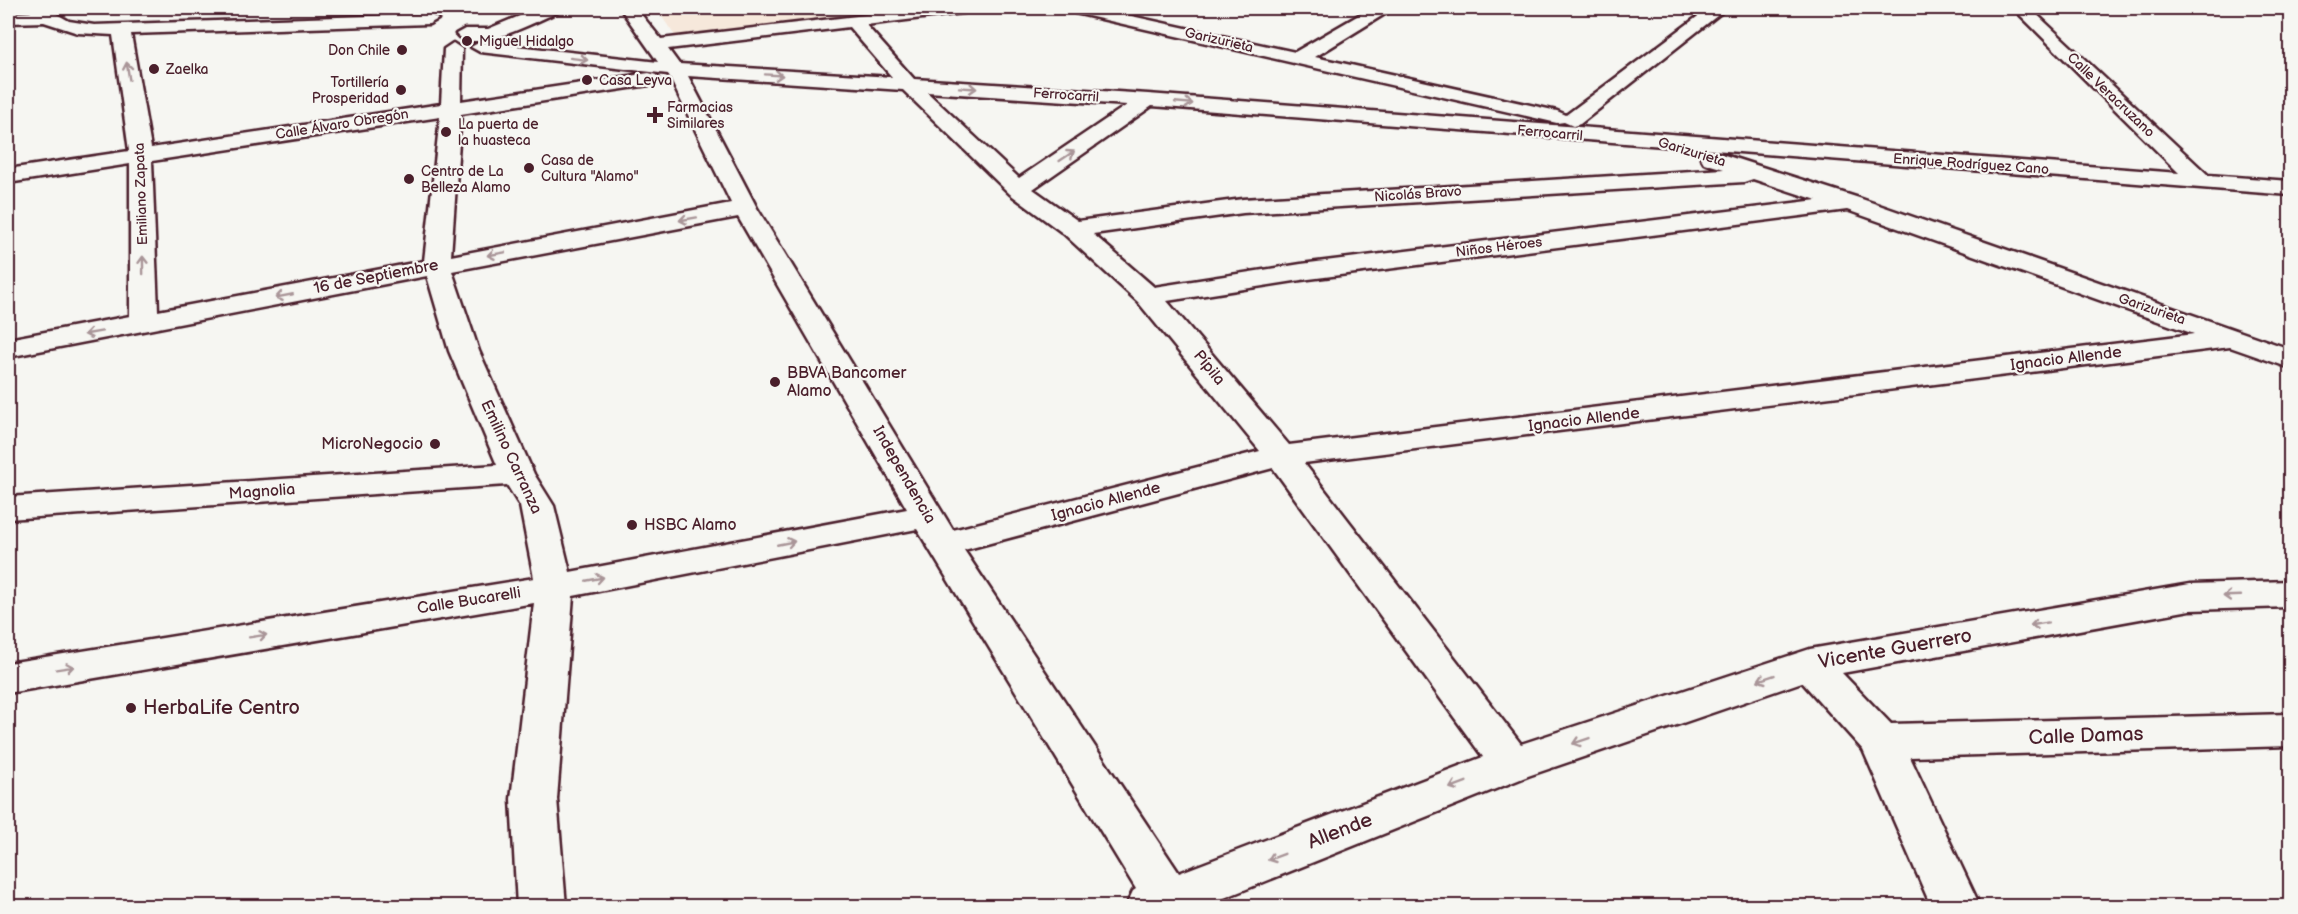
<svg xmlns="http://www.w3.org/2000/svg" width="2298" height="914" viewBox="0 0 2298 914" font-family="'Balsamiq Sans',sans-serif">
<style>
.built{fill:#f6e8db}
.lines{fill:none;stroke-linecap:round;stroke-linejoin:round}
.minor-casing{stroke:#4a1f2b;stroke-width:5}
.minor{fill:#f6f6f2;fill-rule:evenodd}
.oneway{stroke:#a99598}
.poi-dot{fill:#4a1f2b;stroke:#f6f6f2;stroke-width:2}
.labels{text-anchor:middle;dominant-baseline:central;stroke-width:4.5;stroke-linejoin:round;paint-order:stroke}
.far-street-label{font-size:14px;fill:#4a1f2b;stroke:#f6f6f2}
.far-poi-label{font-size:14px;fill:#4a1f2b;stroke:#f6f6f2;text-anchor:start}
.street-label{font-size:16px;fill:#4a1f2b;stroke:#f6f6f2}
.poi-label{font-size:16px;fill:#4a1f2b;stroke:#f6f6f2;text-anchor:start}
.near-street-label{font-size:20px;fill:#4a1f2b;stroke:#f6f6f2}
.near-poi-label{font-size:20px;fill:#4a1f2b;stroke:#f6f6f2;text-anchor:start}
</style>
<rect width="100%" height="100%" fill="#f6f6f2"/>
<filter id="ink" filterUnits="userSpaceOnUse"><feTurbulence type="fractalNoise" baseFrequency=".0167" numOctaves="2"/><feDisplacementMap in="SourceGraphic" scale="12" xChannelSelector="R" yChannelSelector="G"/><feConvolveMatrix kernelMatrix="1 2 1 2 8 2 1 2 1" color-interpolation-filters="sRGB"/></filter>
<g filter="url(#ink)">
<path class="built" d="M656,8H914L675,36Z"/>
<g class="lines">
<defs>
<path id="minor" d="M28,8H46L69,21L94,25L429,14L438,19L429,24L131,34L151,148L441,104L444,49L453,43L462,49L461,101L649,73L656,75L659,79L649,85L461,114L451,256L731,203L668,74L480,52L471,47L480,42L658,62L620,8H636L661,39L925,8H971L969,12L963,13L866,25L914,79L1148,94L2179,173L2013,8H2030L2208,175L2290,181V195L1152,106L1033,189L1078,221L1243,199L1724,169L1704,163L1701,158L1704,153L1712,151L1859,198L2290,349V368L2230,347L1304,463L1521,744L1810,649L2190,584L2290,581V607L2190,610L1842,673L1891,724L2290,714V746L1910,757L1980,906H1931L1863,750L1802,682L1528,776L1204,906H1126L1133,891L1136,889L917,529L573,596L557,799L566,906H517L511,799L534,603L8,693V663L534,578L520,506L507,485L8,519V497L497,465L449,351L427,276L8,357V339L130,316V164L8,183V169L129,151L113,35L78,33L44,22L8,23V13L31,12ZM849,27L892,77L679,64L668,49ZM688,76L903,90L1010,194L1064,234L1138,302L1260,451L953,530L757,208ZM927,92L1127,105L1019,178ZM440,117L424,261L158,311L152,161ZM1753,179L1817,200L1301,264L1154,287L1093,234L1243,213L1744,182ZM1847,210L2194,334L1289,445L1167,301L1301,280ZM738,217L907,509L570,572L554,506L534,474L479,351L452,271ZM1273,468L1483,757L1179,873L964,550Z
M539,8H560L558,12C539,20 472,56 456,34L465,29H488Z
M1067,8H1095L1295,52L1371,8H1390L1388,12L1315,57L1557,111L1566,115L1709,8H1727L1580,124L1573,126L1564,122L1557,123L1075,13Z"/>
</defs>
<use href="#minor" class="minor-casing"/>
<use href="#minor" class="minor"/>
</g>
<defs><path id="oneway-shaft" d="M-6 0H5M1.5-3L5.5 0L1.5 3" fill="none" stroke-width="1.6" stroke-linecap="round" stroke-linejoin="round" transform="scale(1.5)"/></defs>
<g class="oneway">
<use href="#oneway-shaft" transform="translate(579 59) rotate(7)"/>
<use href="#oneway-shaft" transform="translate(128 71) rotate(-99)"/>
<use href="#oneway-shaft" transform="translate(774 75) rotate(4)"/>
<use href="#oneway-shaft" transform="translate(968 88) rotate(4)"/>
<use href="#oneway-shaft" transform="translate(1184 103) rotate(5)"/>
<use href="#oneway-shaft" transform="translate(1067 156) rotate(-34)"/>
<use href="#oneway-shaft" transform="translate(688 219) rotate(170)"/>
<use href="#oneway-shaft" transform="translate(496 254) rotate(170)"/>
<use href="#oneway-shaft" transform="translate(143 265) rotate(-91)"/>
<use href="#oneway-shaft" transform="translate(284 296) rotate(169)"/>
<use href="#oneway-shaft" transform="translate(93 333) rotate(170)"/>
<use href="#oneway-shaft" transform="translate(786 543) rotate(-11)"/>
<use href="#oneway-shaft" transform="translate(595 579) rotate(-11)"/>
<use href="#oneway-shaft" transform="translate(2232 596) rotate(178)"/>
<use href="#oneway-shaft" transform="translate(2039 624) rotate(170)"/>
<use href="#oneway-shaft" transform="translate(258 636) rotate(-9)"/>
<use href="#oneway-shaft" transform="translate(65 668) rotate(-9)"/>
<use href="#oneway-shaft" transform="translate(1766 678) rotate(161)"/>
<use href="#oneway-shaft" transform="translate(1581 741) rotate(161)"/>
<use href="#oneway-shaft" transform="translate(1458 785) rotate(159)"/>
<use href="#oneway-shaft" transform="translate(1276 857) rotate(159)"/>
</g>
</g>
<g class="poi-dot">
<circle cx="467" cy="41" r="6"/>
<circle cx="402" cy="50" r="6"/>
<circle cx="154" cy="69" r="6"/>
<circle cx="587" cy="80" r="6"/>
<circle cx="401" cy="90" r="6"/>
<path d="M652 106h6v6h6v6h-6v6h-6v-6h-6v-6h6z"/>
<circle cx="446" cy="132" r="6"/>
<circle cx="529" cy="168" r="6"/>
<circle cx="409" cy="179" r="6"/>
<circle cx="775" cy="382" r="6"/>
<circle cx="435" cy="444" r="6"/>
<circle cx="632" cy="525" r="6"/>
<circle cx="131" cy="708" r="6"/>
</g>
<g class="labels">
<g class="far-street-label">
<text transform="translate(1219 40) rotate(13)">Garizurieta</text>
<text transform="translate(1066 95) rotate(4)">Ferrocarril</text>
<text transform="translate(2111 95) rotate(44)">Calle Veracruzano</text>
<text transform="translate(342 124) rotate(-9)">Calle Álvaro Obregón</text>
<text transform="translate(1550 133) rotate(5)">Ferrocarril</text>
<text transform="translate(1692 152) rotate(17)">Garizurieta</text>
<text transform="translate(1971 164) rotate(4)">Enrique Rodríguez Cano</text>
<text transform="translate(141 194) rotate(-92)">Emiliano Zapata</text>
<text transform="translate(1418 194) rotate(-4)">Nicolás Bravo</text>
<text transform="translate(1499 247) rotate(-7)">Niños Héroes</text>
<text transform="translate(2152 309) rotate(19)">Garizurieta</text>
</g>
<g class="far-poi-label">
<text x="479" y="41">Miguel Hidalgo</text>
<text x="390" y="50" text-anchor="end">Don Chile</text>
<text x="166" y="69">Zaelka</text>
<text x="599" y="80">Casa Leyva</text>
<text x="389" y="82" text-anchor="end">Tortillería<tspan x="389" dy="16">Prosperidad</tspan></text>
<text x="667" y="107">Farmacias<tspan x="667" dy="16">Similares</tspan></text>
<text x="458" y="124">La puerta de<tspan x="458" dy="16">la huasteca</tspan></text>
<text x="541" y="160">Casa de<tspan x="541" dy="16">Cultura "Alamo"</tspan></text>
<text x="421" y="171">Centro de La<tspan x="421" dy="16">Belleza Alamo</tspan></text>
</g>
<g class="street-label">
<text transform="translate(376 277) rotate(-11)">16 de Septiembre</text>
<text transform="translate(2066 359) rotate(-7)">Ignacio Allende</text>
<text transform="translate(1209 368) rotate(51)">Pípila</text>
<text transform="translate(1584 420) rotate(-7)">Ignacio Allende</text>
<text transform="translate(511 457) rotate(65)">Emilino Carranza</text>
<text transform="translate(904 475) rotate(60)">Independencia</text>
<text transform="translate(262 492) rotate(-4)">Magnolia</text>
<text transform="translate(1106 502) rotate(-15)">Ignacio Allende</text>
<text transform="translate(469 601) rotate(-9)">Calle Bucarelli</text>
</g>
<g class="poi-label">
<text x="787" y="373">BBVA Bancomer<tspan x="787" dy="18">Alamo</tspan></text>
<text x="423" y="444" text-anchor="end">MicroNegocio</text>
<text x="644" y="525">HSBC Alamo</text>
</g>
<g class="near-street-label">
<text transform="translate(1895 649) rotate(-10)">Vicente Guerrero</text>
<text transform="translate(2086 736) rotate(-2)">Calle Damas</text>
<text transform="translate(1340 831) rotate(-21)">Allende</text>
</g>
<g class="near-poi-label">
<text x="143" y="708">HerbaLife Centro</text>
</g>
</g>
<rect width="2298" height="914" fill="none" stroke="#f6f6f2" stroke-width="30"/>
<rect x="15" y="15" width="2268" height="884" fill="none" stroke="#4a1f2b" stroke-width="2" filter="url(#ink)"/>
</svg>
